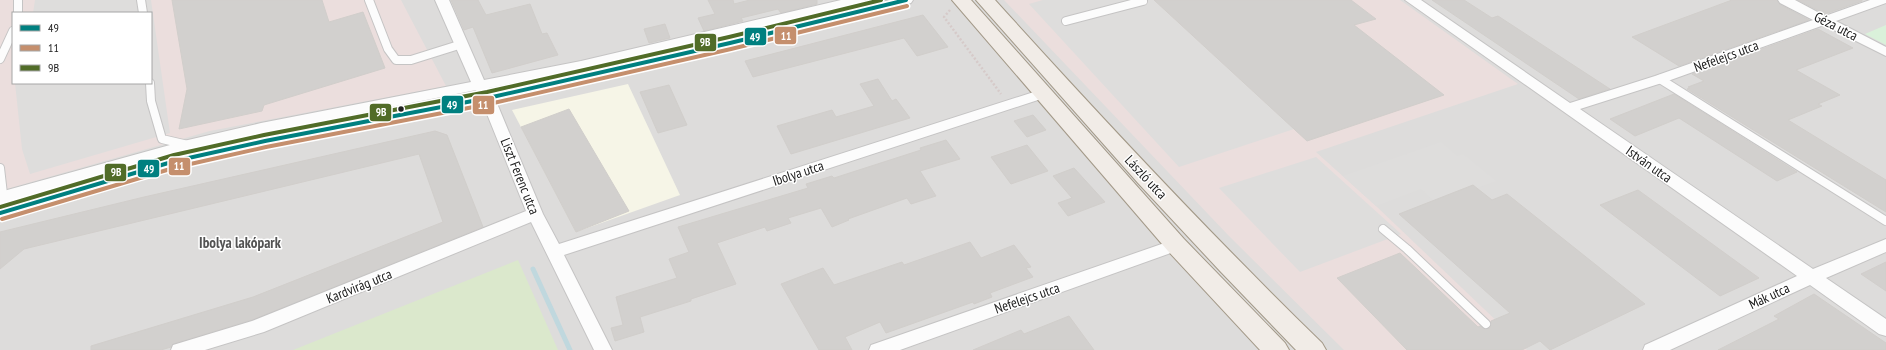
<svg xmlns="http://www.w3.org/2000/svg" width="1886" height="350" viewBox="0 0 1886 350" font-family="'PT Sans Narrow',sans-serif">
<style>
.residential{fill:#dddcdb;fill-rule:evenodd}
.commercial{fill:#ebdedd;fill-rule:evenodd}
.education{fill:#f6f5e7}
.grass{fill:#dbe8cc}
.park{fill:#daf1da}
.parking{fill:#dedddc}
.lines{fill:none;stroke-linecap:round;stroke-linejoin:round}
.stream{stroke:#c0d8de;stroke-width:5}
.building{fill:#d2d0ce;stroke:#d1cecb}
.service-casing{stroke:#c5c4c4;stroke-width:10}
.minor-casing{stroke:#c5c4c4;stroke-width:2}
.primary-casing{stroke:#a39988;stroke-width:2}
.path{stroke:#d6cac9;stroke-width:2.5;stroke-dasharray:2 2;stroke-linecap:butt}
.service{stroke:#fcfcfc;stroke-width:8}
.minor{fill:#fcfcfc;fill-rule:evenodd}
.primary{fill:#f1ece7;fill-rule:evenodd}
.bus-1-casing{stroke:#fff;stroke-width:7}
.bus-2-casing{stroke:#fff;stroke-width:7}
.bus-3-casing{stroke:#fff;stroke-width:7}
.bus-1{stroke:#008080;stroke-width:4}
.bus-2{stroke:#c58f6d;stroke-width:4}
.bus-3{stroke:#516c28;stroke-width:4}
.bus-dot{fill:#202020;stroke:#fff;stroke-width:1.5}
.labels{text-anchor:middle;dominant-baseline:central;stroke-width:3;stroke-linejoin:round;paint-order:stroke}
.street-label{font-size:14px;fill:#202020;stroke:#fff}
.neighbourhood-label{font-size:15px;font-weight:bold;fill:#535353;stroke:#fff}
.line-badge{stroke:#fff;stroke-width:1.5}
.badge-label{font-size:11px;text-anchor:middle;font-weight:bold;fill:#fff}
</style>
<rect width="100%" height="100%" fill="#eeecea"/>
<path class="residential" d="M0,0H1886V350H0ZM13,13H151V83H13Z"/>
<path class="commercial" d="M0,0H401L446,86L210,131L0,191ZM13,13H151V83H13Z
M1004,0H1400L1518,84L1316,152L1376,206L1527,350H1344L1229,236Z"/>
<path class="education" d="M628,84L680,195L576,232L512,110Z"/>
<path class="grass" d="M518,260L558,350H293Z"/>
<path class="park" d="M1886,25V45L1865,34Z"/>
<path class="parking" d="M35,0H151L170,133L30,174L22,149L15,83H151V13H33Z
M1043,0H1154L1294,129L1179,167L1029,4Z
M1441,142L1457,156L1463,154L1496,181L1477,188L1473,185L1433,200L1421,189L1376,206L1343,176Z
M1316,157L1401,234L1300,272L1219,188Z"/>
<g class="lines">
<path class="stream" d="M533,269L570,350"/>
</g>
<path class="building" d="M172,0H322L329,22L363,12L385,68L264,105L262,111L179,129L187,89Z
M451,0H478L486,15L530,4L542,34L547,33L558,55L492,73L473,27L464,30Z
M708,0H733L734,4L750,0H817V4L781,13L778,9L741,18L743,21L704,31L698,18L715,14Z
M1154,0H1351L1376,19L1354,25L1444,95L1307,141Z
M1432,0H1464L1492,18L1498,16L1610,89L1579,99Z
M1732,0H1777L1779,4L1809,20L1679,66L1632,37Z
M1798,0H1862V1L1825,14Z
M923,15L948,47L917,56L904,38L753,77L745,61Z
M665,24L670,38L649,43L644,29Z
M1818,29L1853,48L1796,70L1840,95L1818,104L1822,106L1788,120L1886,180V212L1687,89L1690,88L1688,87L1704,81L1692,74Z
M878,79L892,101L896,99L910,118L791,154L777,126L832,110L836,117L874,106L860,84Z
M669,85L687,125L658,133L640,92Z
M1674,94L1797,172L1777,181L1679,118L1635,136L1610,119Z
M569,109L629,211L576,232L521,127Z
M1033,115L1046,130L1027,137L1014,121Z
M435,131L447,135L483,227L252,320L173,344L171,347L161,350H91V346L253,297L443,222L419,154L24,249L0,269V232L144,197Z
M946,140L960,159L920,171L936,196L911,204L907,198L848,219L849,220L832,227L821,208L788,218L791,223L767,231L765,227L717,243L736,284L691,299V301L640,317L644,332L615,341L611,328L623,325L616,297L677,278L669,259L689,252L678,227L808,188L806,184L832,176L834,178L921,150L920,148Z
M1027,145L1048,171L1011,184L991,157Z
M1074,168L1105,202L1068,216L1058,203L1072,198L1053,176Z
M1473,185L1492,200L1507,194L1645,304L1550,350L1540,341L1522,350H1407L1337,278L1400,253L1478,327L1480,326L1485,329L1490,328L1491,321L1510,313L1399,214Z
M1638,190L1759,278L1720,296L1600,205Z
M970,242L981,258L1014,245L1031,267L1026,268L1033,277L990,293L992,297L974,304L973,302L886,333L880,322L845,337L852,350H819L781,284L823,268L834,285L902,262L904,265Z
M1886,262V291L1861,274Z
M1814,294L1886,343V350H1718L1779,319L1774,316Z
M1069,316L1094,350H973L1021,330L1024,334Z"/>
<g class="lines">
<defs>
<path id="service" d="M18,0V13
M141,0L143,13
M369,0L388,49L396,60H411L462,44
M1066,21L1143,1
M0,59L13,31
M1660,79L1886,221
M150,83L151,101L162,139L188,145
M0,168L5,211
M1383,229L1407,249L1486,324"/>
<path id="minor" d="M435,0H449L484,80L581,61L841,0H865L863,3L858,4L581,69L489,88L492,92L730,39L890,0H913L911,3L730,47L496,101L543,214L559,244L1037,91L1042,89L1047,91L1049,94L1047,97L564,255L612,350H594L531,222L264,332L205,350H171L173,345L252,321L526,211L483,104L265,146L177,166L0,219V207L175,156L265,136L479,95L476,90L261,133L188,150L0,204V192L188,140L261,123L471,82Z
M1405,0H1421L1570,103L1655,76L1813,20L1780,3L1778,0H1795L1825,16L1870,0H1886V3L1836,21L1886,47V56L1824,25L1665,82L1580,109L1813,269L1886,239V252L1826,278L1886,319V336L1879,334L1810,285L1670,350H1643L1645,345L1797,276Z
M1176,239L1182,241L1185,245L1182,249L900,350H869L871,345Z"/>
<path id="primary" d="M952,0H971L1184,239L1285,343L1289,350H1260L1168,251Z
M976,0H995C1101,117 1209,233 1322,343L1326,350H1296L1220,271L1138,183Z"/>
</defs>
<use href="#service" class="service-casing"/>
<use href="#minor" class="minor-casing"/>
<use href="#primary" class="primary-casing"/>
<path class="path" d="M950,10L944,17L1001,94"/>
<use href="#service" class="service"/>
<use href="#minor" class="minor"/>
<use href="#primary" class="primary"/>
<defs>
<path id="bus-1" d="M0,213L175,161L265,141L488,98L730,43L906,0"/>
<path id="bus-2" d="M2,219L177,167L266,147L489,104L731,49L907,6"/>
<path id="bus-3" d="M0,207L174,155L264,135L487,92L729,37L881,0"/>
</defs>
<use href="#bus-1" class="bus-1-casing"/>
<use href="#bus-2" class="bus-2-casing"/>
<use href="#bus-3" class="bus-3-casing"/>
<use href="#bus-1" class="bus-1"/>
<use href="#bus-2" class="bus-2"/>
<use href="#bus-3" class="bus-3"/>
</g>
<circle class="bus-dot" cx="401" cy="109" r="3.5"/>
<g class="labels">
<g class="street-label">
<text transform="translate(1836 26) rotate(27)">Géza utca</text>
<text transform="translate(1726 56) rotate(-20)">Nefelejcs utca</text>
<text transform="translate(1649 164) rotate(35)">István utca</text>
<text transform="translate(798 173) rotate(-18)">Ibolya utca</text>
<text transform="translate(520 176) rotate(68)">Liszt Ferenc utca</text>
<text transform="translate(1146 177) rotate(47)">László utca</text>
<text transform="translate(359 286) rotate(-22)">Kardvirág utca</text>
<text transform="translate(1769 296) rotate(-25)">Mák utca</text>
<text transform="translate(1027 298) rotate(-19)">Nefelejcs utca</text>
</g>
<g class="neighbourhood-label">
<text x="240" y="242">Ibolya lakópark</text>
</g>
</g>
<g class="line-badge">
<rect x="774" y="26" width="23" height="19" rx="4" fill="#c58f6d"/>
<rect x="744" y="27" width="23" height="19" rx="4" fill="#008080"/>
<rect x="694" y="33" width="23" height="19" rx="4" fill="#516c28"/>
<rect x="441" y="95" width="23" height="19" rx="4" fill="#008080"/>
<rect x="472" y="95" width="23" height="20" rx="4" fill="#c58f6d"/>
<rect x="369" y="103" width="23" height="19" rx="4" fill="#516c28"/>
<rect x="168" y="157" width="23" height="19" rx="4" fill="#c58f6d"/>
<rect x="137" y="159" width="23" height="19" rx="4" fill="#008080"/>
<rect x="104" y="163" width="23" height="19" rx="4" fill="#516c28"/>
</g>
<g class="badge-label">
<text x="786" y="40">11</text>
<text x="755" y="41">49</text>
<text x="705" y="46">9B</text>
<text x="452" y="109">49</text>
<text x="483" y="109">11</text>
<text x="381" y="116">9B</text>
<text x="179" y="170">11</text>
<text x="149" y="173">49</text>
<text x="116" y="176">9B</text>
</g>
<rect x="12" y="12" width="140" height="72" fill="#ffffff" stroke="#a6a6a6"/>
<rect x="20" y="25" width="20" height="6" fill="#008080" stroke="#a6a6a6"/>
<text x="48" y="32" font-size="12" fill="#202020">49</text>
<rect x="20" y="45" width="20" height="6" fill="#c58f6d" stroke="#a6a6a6"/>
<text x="48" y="52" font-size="12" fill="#202020">11</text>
<rect x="20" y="65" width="20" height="6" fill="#516c28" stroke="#a6a6a6"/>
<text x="48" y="72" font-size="12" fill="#202020">9B</text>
</svg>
